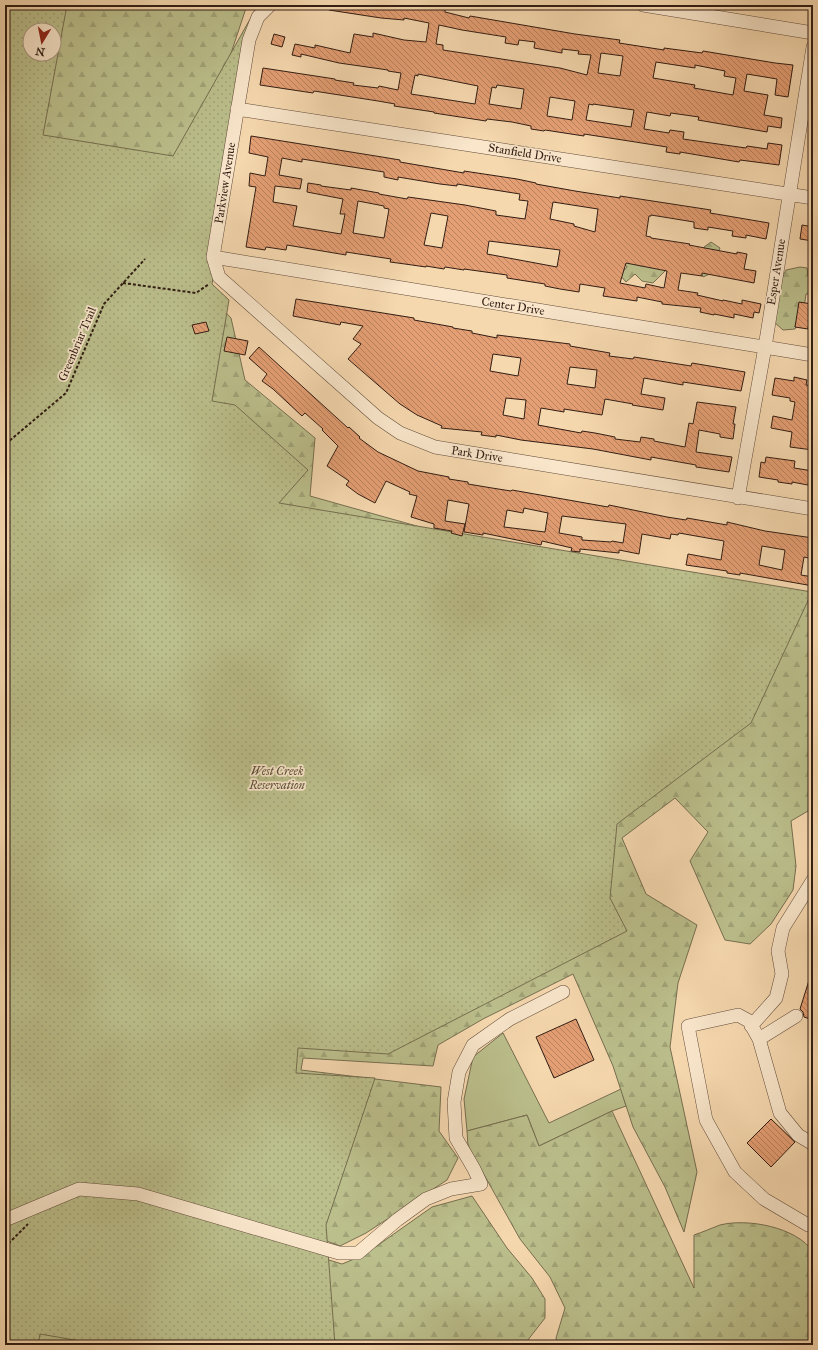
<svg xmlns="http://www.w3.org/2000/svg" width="818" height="1350" viewBox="0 0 818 1350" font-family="'IM FELL Great Primer',serif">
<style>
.grass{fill:#bbbf8c;stroke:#766e50}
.forest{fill:url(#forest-firs);stroke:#766e50;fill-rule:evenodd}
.park{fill:url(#park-dots);stroke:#766e50;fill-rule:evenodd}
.building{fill:url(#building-back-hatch);stroke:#311d13;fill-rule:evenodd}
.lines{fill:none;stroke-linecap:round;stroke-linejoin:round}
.minor-casing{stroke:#624c3a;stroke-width:14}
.path{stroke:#311d13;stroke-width:2;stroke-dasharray:3 2;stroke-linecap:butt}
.minor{stroke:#f9e6cb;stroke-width:13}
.labels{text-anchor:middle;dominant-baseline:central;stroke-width:3.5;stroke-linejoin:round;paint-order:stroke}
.street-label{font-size:12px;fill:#311d13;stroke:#f9e6cb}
.park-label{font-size:12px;font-style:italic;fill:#5a4e37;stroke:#f9e6cb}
</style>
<defs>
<pattern id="forest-firs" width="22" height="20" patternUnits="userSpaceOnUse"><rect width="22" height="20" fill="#bbbf8c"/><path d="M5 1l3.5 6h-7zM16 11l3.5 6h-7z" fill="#a1a478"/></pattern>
<pattern id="park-dots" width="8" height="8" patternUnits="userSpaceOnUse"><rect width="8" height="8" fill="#bbbf8c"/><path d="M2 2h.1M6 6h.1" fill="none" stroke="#a1a478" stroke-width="1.8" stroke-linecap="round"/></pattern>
<pattern id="building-back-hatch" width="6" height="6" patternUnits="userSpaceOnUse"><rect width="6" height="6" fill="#e59f74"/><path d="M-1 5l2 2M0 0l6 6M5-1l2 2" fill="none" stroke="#ba815e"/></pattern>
</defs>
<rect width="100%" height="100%" fill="#f6d8af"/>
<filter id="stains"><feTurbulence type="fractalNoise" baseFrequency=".005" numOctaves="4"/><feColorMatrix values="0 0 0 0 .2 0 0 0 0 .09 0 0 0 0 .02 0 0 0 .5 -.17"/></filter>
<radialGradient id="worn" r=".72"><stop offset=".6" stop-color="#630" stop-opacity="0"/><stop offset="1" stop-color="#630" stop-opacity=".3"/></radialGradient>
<path class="grass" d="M503,1033L549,1123L621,1089L626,1106L612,1111L539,1146L527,1115L467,1131L464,1099L473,1057Z"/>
<path class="forest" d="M5,5H247L207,126L148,186L213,299L231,318L245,380L315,438L310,496L470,541L715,583L813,595V808L791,821L796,866L793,890L771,924L750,944L725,940L690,861L708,832L675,798L622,838L646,894L697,925L678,983L670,1047L697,1172L684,1232L665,1187L633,1127L613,1066L573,974L483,1019L438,1045L433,1066L303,1058L301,1070L441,1087L439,1131L458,1158L447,1180L366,1233L340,1246L266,1218ZM30,30H54V54H30Z
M711,242L720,248L715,260L712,273L703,277L694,264L671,265L653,283L642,281L635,274L626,282L620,275L627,267L621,258L705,257L704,247Z
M800,267L807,268L808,276L813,278V294H806L803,315L795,329L783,330L773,321L780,281L786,270Z
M612,1111L694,1288V1235C703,1232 712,1228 720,1225C747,1218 797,1227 813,1252V1345H558L556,1338L565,1308L550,1277L520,1239L468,1146L467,1131L527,1115L539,1146Z
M472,1196L507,1248L532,1278L545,1299V1318L524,1345H5V1228L261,1239L342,1264L364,1255L432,1207Z"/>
<path class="park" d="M5,5H67L43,135L173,156L258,5L212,284L229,300L212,401L235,405L308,470L279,503L812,592L751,723L617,824L610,898L627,931L388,1054L298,1048L296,1073L375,1078L326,1225L335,1345H103L40,1334L38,1345H5ZM30,30H54V54H30Z"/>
<path class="building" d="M330,5H401L411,6L412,5L431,8L445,9V12L469,18L470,16L575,34L620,40L619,43L664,50V48L702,53L703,51L775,63L793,65L788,97L775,95L777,79L747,74L744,91L768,95L764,115L782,118L781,128L768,126L767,132L698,120L699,117L671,113L670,116L647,112L644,129L669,133L670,130L684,132L683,139L746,148L747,146L767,149L768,143L782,145L779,165L740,160L739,162L680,152V154L666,152L667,147L629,141L584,134V136L545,130L544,131L531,129V126L512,122L487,119L486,121L434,113V112L394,106L395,104L378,101L314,91L313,93L260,85L263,68L335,79V80L354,83L353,85L378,88L379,86L398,90L401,73L388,71V70L339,63L301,54V57L292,55L295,44L315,48V45L350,53L354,34L373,37V33L404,40L426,42L429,23L404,18V20L381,18L329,10ZM439,25L462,30L506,37L505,43L518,45L519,40L535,42L534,48L562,53V49L579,51L578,54L591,55L587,75L560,68L443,50V45L436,44ZM601,53L623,56L620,76L598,73ZM656,62L695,68V65L725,71L724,76L736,78L733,95L694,88L695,85L653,78ZM418,74L478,86L475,104L411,94L415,75L418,76ZM497,85L524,89L521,109L489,104L492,87L496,88ZM550,97L575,101L572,120L547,116ZM589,104L593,105V104L634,110L631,127L586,120Z
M274,34L285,37L282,47L271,44Z
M251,136L382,157L400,160V162L464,173V171L517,179L536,183V184L575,191L620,198V196L711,210L710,213L769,223L766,239L746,235V238L732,236L733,231L708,227V230L694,228V222L651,215V216H649L646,236L651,237V238L690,244L689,245L737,254V252L747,254L744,269L756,271L754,283L702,273V276L681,273L678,290L698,293L697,295L723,301V300L742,304V300L761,304L759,313L754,312L753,318L734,314V318L714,314V315L700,312L701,308L662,304V302L637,297V301L603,296L605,288L580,284L579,292L560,289L545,286V284L507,278V275L464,269V270L445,267L444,269L426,266V267L405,264L390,262L391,259L346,252V255L287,245L286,250L266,247L265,250L246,247L256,187L249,186L250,173L265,176L268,157L249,153ZM282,158L302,162V159L384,172V177L398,180V177L440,184L457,186V184L520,194L519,200L528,201L525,219L496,215V211L465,205L408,197L407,199L379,194V193L351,188V190L321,186V185L308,183L307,192L343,199L340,214H345L341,234L293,226L297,206L273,202L275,186L300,189L302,179L279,175ZM358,201L384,206V208L389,209L384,238L353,233ZM553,202L598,209L595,232L574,226V224L550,219ZM431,213L448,216L442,248L424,245ZM489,241L560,250L557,267L487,254ZM626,263L667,271L664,288L646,284L645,288L620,283Z
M802,225L813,227V241L800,239Z
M296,299L414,318V320L453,327V328L472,331V333L497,338V335L570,344V346L610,353L609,356L633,359L634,357L691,366L692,363L745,372L741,391L683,382V385L644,378L641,394L665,398L663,410L632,405L633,404L605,399L602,415L564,409V412L541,408L538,425L581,433L582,431L595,433L615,437V439L640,442L641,437L654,439V441L685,447L689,423L693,424L697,402L736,407L733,424H735L733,439L720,437V434L699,430L696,452L732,457L729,472L696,467V465L651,457V460L593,449L521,440L496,435V437L481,435L482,432L441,428L442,426L417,415L400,404L348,359L361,344L353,339L363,326L341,322L340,325L293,316ZM493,354L521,358L518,376L490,371ZM570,367L597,370L595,388L567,384ZM506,398L526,400L524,419L503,415Z
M799,302L812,304L808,329L795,327Z
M206,322L209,331L195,334L192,325Z
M227,337L248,341L245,355L224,351Z
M259,347L348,428L349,427L360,437L359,438L378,452L418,471L449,477V479L468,482V484L492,488L511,491L512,490L608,507L609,505L667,517L686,520L687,518L727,525V522L765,531L813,538V559L804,557L801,575L813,577V586L740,573V575L727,573V571L686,565L688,554L721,560L724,541L679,533L678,535L671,534L670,539L642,534L639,554L619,550V553L580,549V552L571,551L572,548L542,541L541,545L483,533V535L464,532L469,504L448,500L445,521L465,524L462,536L451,533L452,531L434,528V524L411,517L417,496L409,494L410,492L386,481L375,503L358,494L346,485L349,481L327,466L338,446L322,430L323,429L305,413L302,416L273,389L262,381L267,374L249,358ZM524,508L548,513L545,532L504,527L507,510L523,513ZM562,516L626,524L623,543L612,541L611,542L582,540V537L559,533ZM762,546L785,550L782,570L759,565Z
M794,377L807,380L806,385L813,386V450L790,447L792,432L771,428L773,416L792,420L795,402L790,401V398L772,395L775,378L794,381Z
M766,457L795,461L794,468L813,471V486L792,482V484L778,482V480L759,477L761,462L765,463Z
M811,974H813V1020L804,1017L803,1012L800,1009Z
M576,1019L594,1060L554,1078L536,1037Z
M771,1119L795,1142L771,1167L747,1143Z"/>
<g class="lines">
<defs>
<path id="minor" d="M270,5L258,17L249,40L213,257L219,277L378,418L400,433L435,447L813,509
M643,5L813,33
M237,109L813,198
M213,257L813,355
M738,498L765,347L813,47
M751,1026L776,998L782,974L778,951L783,928L813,880
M759,1039L796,1016
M813,1144L798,1135L780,1113L759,1039L749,1021L738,1015L688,1026L706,1120L735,1172L764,1199L808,1225L813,1226
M5,1220L79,1189L138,1194L339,1253H358L397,1220L426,1199L451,1189L481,1184L474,1169L456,1138L454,1102L459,1072L473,1045L510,1019L563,992"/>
</defs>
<use href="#minor" class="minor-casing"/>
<path class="path" d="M123,283L196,293L209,284
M5,449L8,442L66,393L104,304L145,259
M5,1247L28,1224"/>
<use href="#minor" class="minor"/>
</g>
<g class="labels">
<g class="street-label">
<text transform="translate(525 153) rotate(9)">Stanfield Drive</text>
<text transform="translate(225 183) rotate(-81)">Parkview Avenue</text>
<text transform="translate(776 272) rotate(-81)">Esper Avenue</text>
<text transform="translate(513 306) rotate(9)">Center Drive</text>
<text transform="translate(77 344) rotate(-67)">Greenbriar Trail</text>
<text transform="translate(477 454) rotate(9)">Park Drive</text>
</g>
<g class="park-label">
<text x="277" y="771">West Creek<tspan x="277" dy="14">Reservation</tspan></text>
</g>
</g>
<rect width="818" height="1350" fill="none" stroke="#f6d8af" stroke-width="20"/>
<rect x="6" y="6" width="806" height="1338" fill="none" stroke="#311d13" stroke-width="2"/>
<rect x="10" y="10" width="798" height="1330" fill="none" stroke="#311d13"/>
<g transform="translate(42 42) rotate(190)"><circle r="19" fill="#f9e6cb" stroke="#a99681"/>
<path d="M0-3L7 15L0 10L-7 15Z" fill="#8f2418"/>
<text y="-6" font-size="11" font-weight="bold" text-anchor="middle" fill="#311d13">N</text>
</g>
<rect width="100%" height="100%" filter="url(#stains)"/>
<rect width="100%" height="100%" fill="url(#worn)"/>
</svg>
